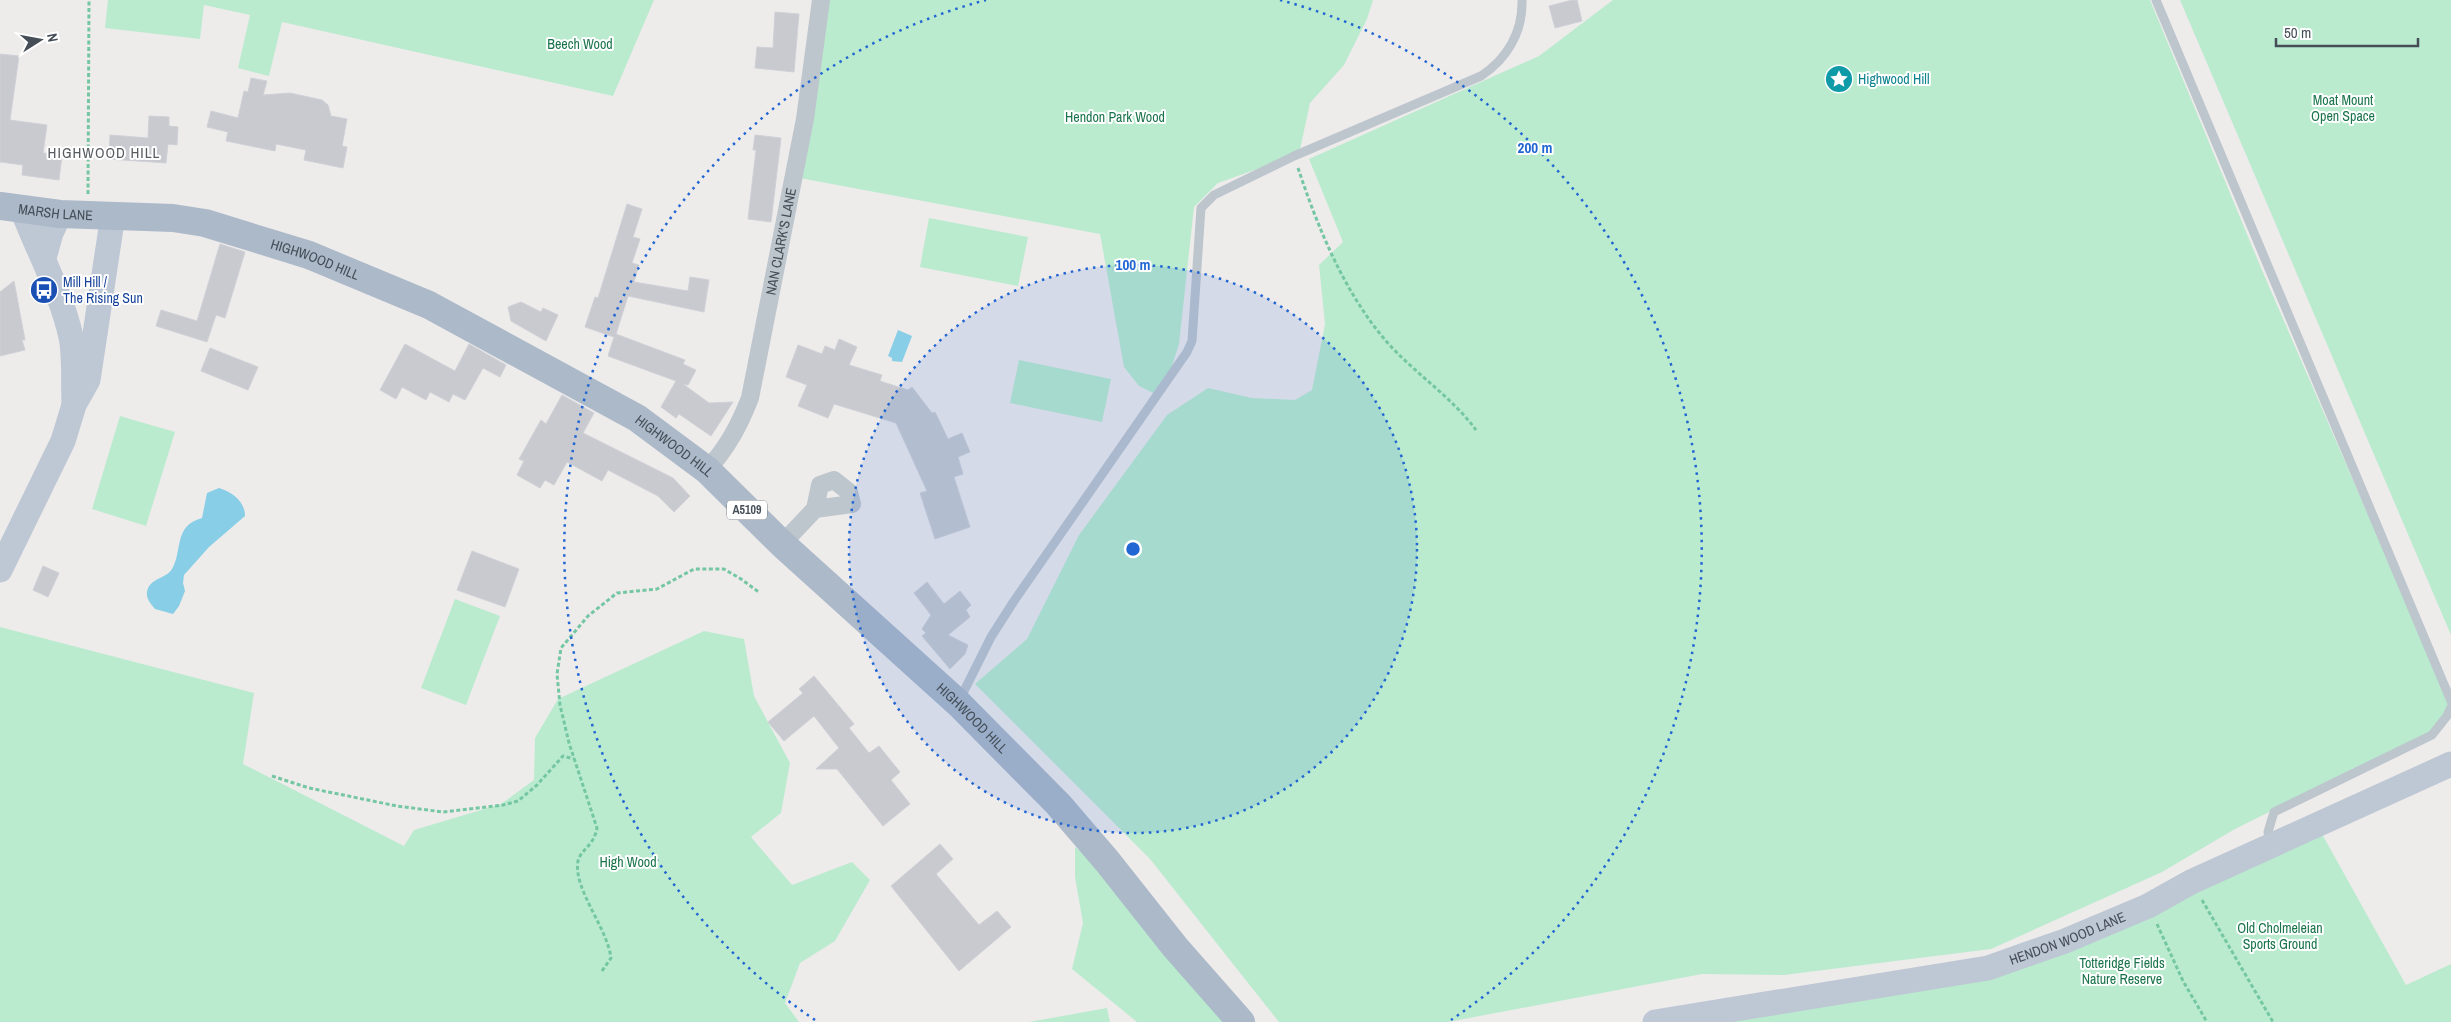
<svg xmlns="http://www.w3.org/2000/svg" width="2451" height="1022" viewBox="0 0 2451 1022" font-family="'Archivo Narrow',sans-serif">
<style>
.green{fill:#baebcf}
.water{fill:#88cee6}
.building{fill:#c8cad0;stroke:#cfd1d7}
.lines{fill:none;stroke-linecap:round;stroke-linejoin:round}
.path{stroke:#74c7a2;stroke-width:3;stroke-dasharray:4 2.5;stroke-linecap:butt}
.lane{stroke:#bdc5cd;stroke-width:9}
.street{stroke:#bdc5cd;stroke-width:18}
.secondary{stroke:#bec7d4;stroke-width:25}
.primary{stroke:#abb9c9;stroke-width:28}
.ring{fill:none;stroke:#2166d2;stroke-width:2.5;stroke-dasharray:2.5 5}
.labels{text-anchor:middle;dominant-baseline:central;stroke-width:4;stroke-linejoin:round;paint-order:stroke}
.shield{fill:#fff;stroke:#7d8389;stroke-width:1}
.shield-label{font-size:12px;font-weight:bold;fill:#454e57}
.park-label{font-size:14px;fill:#1a744b;stroke:#fff}
.culture-label{font-size:14px;fill:#0d838f;stroke:#fff;text-anchor:start}
.street-label{font-size:14px;fill:#454e57;stroke:#fff}
.transit-label{font-size:14px;fill:#164399;stroke:#fff;text-anchor:start}
.neighbourhood-label{font-size:15px;letter-spacing:1px;fill:#585b60;stroke:#fff}
.centre{fill:#2166d2;stroke:#fff;stroke-width:2.5}
.ring-label{font-size:15px;text-anchor:middle;font-weight:bold;fill:#2166d2;stroke:#fff;stroke-width:4;stroke-linejoin:round;paint-order:stroke}
</style>
<rect width="100%" height="100%" fill="#eeebeb"/>
<path class="green" d="M108,0H654L613,96L282,22L269,76L238,68L250,15L204,5L200,39L105,28Z
M821,0H1373L1367,19L1344,65L1310,103L1299,154L1218,183L1194,207L1179,344L1170,372L1155,394L1139,386L1124,367L1100,234L789,176Z
M1613,0H2150L2261,268L2451,706L2431,731L2235,829L2162,872L1991,949L1784,975L1702,974L1448,1022H1279L1150,859L975,684L1027,639L1079,535L1167,415L1208,388L1252,398L1295,400L1312,390L1325,324L1319,265L1343,242L1309,159L1539,56Z
M2180,0H2451V635Z
M929,218L1028,237L1018,286L920,267Z
M1019,360L1111,379L1102,422L1010,403Z
M120,416L175,432L146,526L92,509Z
M455,599L500,616L466,705L421,688Z
M0,627L254,693L243,764L404,846L414,830L501,804L534,780L535,738L558,699L704,631L744,639L754,696L790,763L781,813L751,837L792,885L852,862L870,880L835,941L800,963L785,1003L799,1022H0Z
M2317,825L2406,985L2451,964V1022H1655L1988,968Z
M1075,847L1137,894L1235,1022H1137L1072,969L1083,923L1075,877Z
M1107,1008L1110,1022H1029Z"/>
<path class="water" d="M898,330L912,336L902,362L892,361V358L888,356Z
M219,488C232,492 245,501 245,516L209,547L184,575L183,583L185,591L179,606L173,614L155,609C151,604 146,599 147,592C149,578 166,579 172,569C183,550 173,526 202,518L207,493Z"/>
<path class="building" d="M1572,0H1577L1582,21L1555,28L1549,6Z
M775,12L799,14L794,72L755,68L757,47L773,48Z
M0,54L19,56L10,120L47,125L43,153L62,155L59,180L22,175L23,165L0,162Z
M251,78L267,81L263,95L290,93L322,100L328,105L331,116L347,119L342,146L347,147L343,168L304,160L306,150L276,144L275,151L226,141L228,132L207,127L211,111L238,118L244,91L248,92Z
M149,116L169,117V126L178,127L177,145L168,144L166,163L109,159L110,135L148,138Z
M755,135L781,138L771,222L748,219L756,150H753Z
M627,204L642,209L633,237L640,239L632,263L639,265L634,282L688,291L690,277L709,280L704,312L628,296L616,334L685,360L683,364L696,370L688,385L683,384L709,403L733,402L711,436L679,414L676,418L661,407L676,381L608,356L614,337L585,327L595,297L598,298Z
M220,244L245,252L225,318L216,315L207,342L156,326L161,310L197,321Z
M14,281L25,340H22L25,350L0,356V292Z
M521,302L541,312L543,308L558,315L546,341L511,321L508,307Z
M839,339L857,347L849,365L882,375L880,381L908,390L912,387L932,413L935,412L948,439L962,433L970,452L958,457L963,474L954,477L970,527L935,539L920,493L927,491L896,423L834,404L828,418L798,406L807,385L786,377L798,345L822,354L825,346L835,350Z
M405,344L455,371L469,344L506,365L500,377L483,368L465,400L453,394L449,402L430,392L426,400L402,387L396,399L380,390Z
M210,348L258,367L248,390L201,371Z
M562,395L594,413L583,433L673,478L690,496L674,512L658,496L608,470L602,481L567,462L554,485L545,480L540,488L517,475L524,461L519,459L541,420L546,424Z
M472,551L519,569L505,607L457,590Z
M43,566L59,573L48,597L33,590Z
M927,582L944,604L960,591L971,605L966,610L970,617L948,635L968,645L965,654L950,669L922,636L926,633L922,629L931,615L914,593Z
M814,676L854,724L849,728L869,753L879,746L900,772L891,780L910,804L883,826L837,769H816L839,748L814,716L784,741L768,722L803,693L799,689Z
M940,844L953,859L936,874L979,925L997,911L1011,927L959,971L891,886Z"/>
<g class="lines">
<path class="path" d="M1298,168C1318,228 1344,292 1386,341C1414,373 1451,396 1476,430
M88,194L89,0
M272,776L309,788L397,806L443,812L503,805L518,801L537,785L563,756L574,759
M2202,900L2273,1022
M2157,924L2183,981L2207,1022
M602,971L611,958C607,927 573,889 578,861C581,849 594,846 597,828L569,743L560,705L557,674L561,648L588,616L617,593L657,589L694,569H724L741,579L760,593"/>
<path class="lane" d="M2156,0L2451,701
M959,701L991,637L1014,601L1187,352L1192,341L1201,208L1214,195L1294,156L1481,76C1507,59 1523,32 1522,0
M2270,843L2268,832L2274,812L2432,735L2447,716L2451,707"/>
<g class="street">
<path id="s1" d="M707,470C727,448 739,426 750,398L805,119L821,0"/>
<path d="M782,544L815,509L852,504L849,492L834,480L820,485L815,509"/>
</g>
<g class="secondary">
<path d="M22,209C38,251 61,292 71,337C75,358 73,381 74,402"/>
<path d="M44,258L51,233L60,214"/>
<path d="M0,570L63,441L74,405L88,380L113,215"/>
<path id="s2" d="M1655,1022L1988,968L2065,941L2148,906L2191,882L2451,764"/>
</g>
<path class="primary" id="s3" d="M0,206L60,214L173,218L205,223L309,255L429,305L637,418L707,470L782,544L958,703L1058,804L1107,861L1175,947L1241,1022"/>
</g>
<circle cx="1133" cy="549" r="284" fill="#2166d2" fill-opacity=".12"/>
<g class="ring">
<circle cx="1133" cy="549" r="284"/>
<path d="M815 1020A568 568 0 0 1 986 0M1280 0A568 568 0 0 1 1451 1020"/>
</g>
<defs>
<symbol id="sight-disc" viewBox="-11 -11 22 22"><circle r="9.5" fill="#0f9aa8" stroke="#fff"/><path d="M0-6L1.8-2.2L6-1.7L2.9 1.2L3.7 5.4L0 3.3L-3.7 5.4L-2.9 1.2L-6-1.7L-1.8-2.2Z" fill="#fff"/></symbol>
<symbol id="bus-disc" viewBox="-11 -11 22 22"><circle r="9.5" fill="#1a4fb4" stroke="#fff"/><path d="M-5-6H5V4H4V6H2V4H-2V6H-4V4H-5ZM-3.5-4V0h7V-4ZM-3.5 1.2v1.5H-2V1.2ZM2 1.2v1.5H3.5V1.2Z" fill="#fff"/></symbol>
</defs>
<g fill-rule="evenodd">
<use href="#sight-disc" x="1823" y="63" width="32" height="32"/>
<use href="#bus-disc" x="28" y="274" width="32" height="32"/>
</g>
<g class="labels">
<rect class="shield" x="727" y="500.5" width="40" height="19" rx="4"/>
<g class="shield-label">
<text x="747" y="510">A5109</text>
</g>
<g class="park-label">
<text x="580" y="44">Beech Wood</text>
<text x="2343" y="100">Moat Mount<tspan x="2343" dy="16">Open Space</tspan></text>
<text x="1115" y="117">Hendon Park Wood</text>
<text x="628" y="862">High Wood</text>
<text x="2280" y="928">Old Cholmeleian<tspan x="2280" dy="16">Sports Ground</tspan></text>
<text x="2122" y="963">Totteridge Fields<tspan x="2122" dy="16">Nature Reserve</tspan></text>
</g>
<g class="culture-label">
<text x="1858" y="79">Highwood Hill</text>
</g>
<g class="street-label">
<text stroke="none"><textPath href="#s3" startOffset="56">MARSH LANE</textPath></text>
<text stroke="none"><textPath href="#s1" startOffset="244">NAN CLARK'S LANE</textPath></text>
<text stroke="none"><textPath href="#s3" startOffset="322">HIGHWOOD HILL</textPath></text>
<text stroke="none"><textPath href="#s3" startOffset="728">HIGHWOOD HILL</textPath></text>
<text stroke="none"><textPath href="#s3" startOffset="1132">HIGHWOOD HILL</textPath></text>
<text stroke="none"><textPath href="#s2" startOffset="422">HENDON WOOD LANE</textPath></text>
</g>
<g class="transit-label">
<text x="63" y="282">Mill Hill /<tspan x="63" dy="16">The Rising Sun</tspan></text>
</g>
<g class="neighbourhood-label">
<text x="104" y="152">HIGHWOOD HILL</text>
</g>
</g>
<circle cx="1133" cy="549" r="8" class="centre"/>
<g class="ring-label">
<text x="1535" y="153">200 m</text>
<text x="1133" y="270">100 m</text>
</g>
<g transform="translate(40 40) rotate(79)" stroke="#ffffff" stroke-width="4" paint-order="stroke">
<path d="M0-4L9 19L0 12L-9 19Z" fill="#454e57"/>
<text y="-8" font-size="14" font-weight="bold" text-anchor="middle" fill="#454e57">N</text>
</g>
<path d="M2276 38v8h142v-8" fill="none" stroke="#454e57" stroke-width="2.5"/>
<text x="2284" y="38" font-size="15" fill="#454e57" stroke="#ffffff" stroke-width="4" paint-order="stroke">50 m</text>
</svg>
